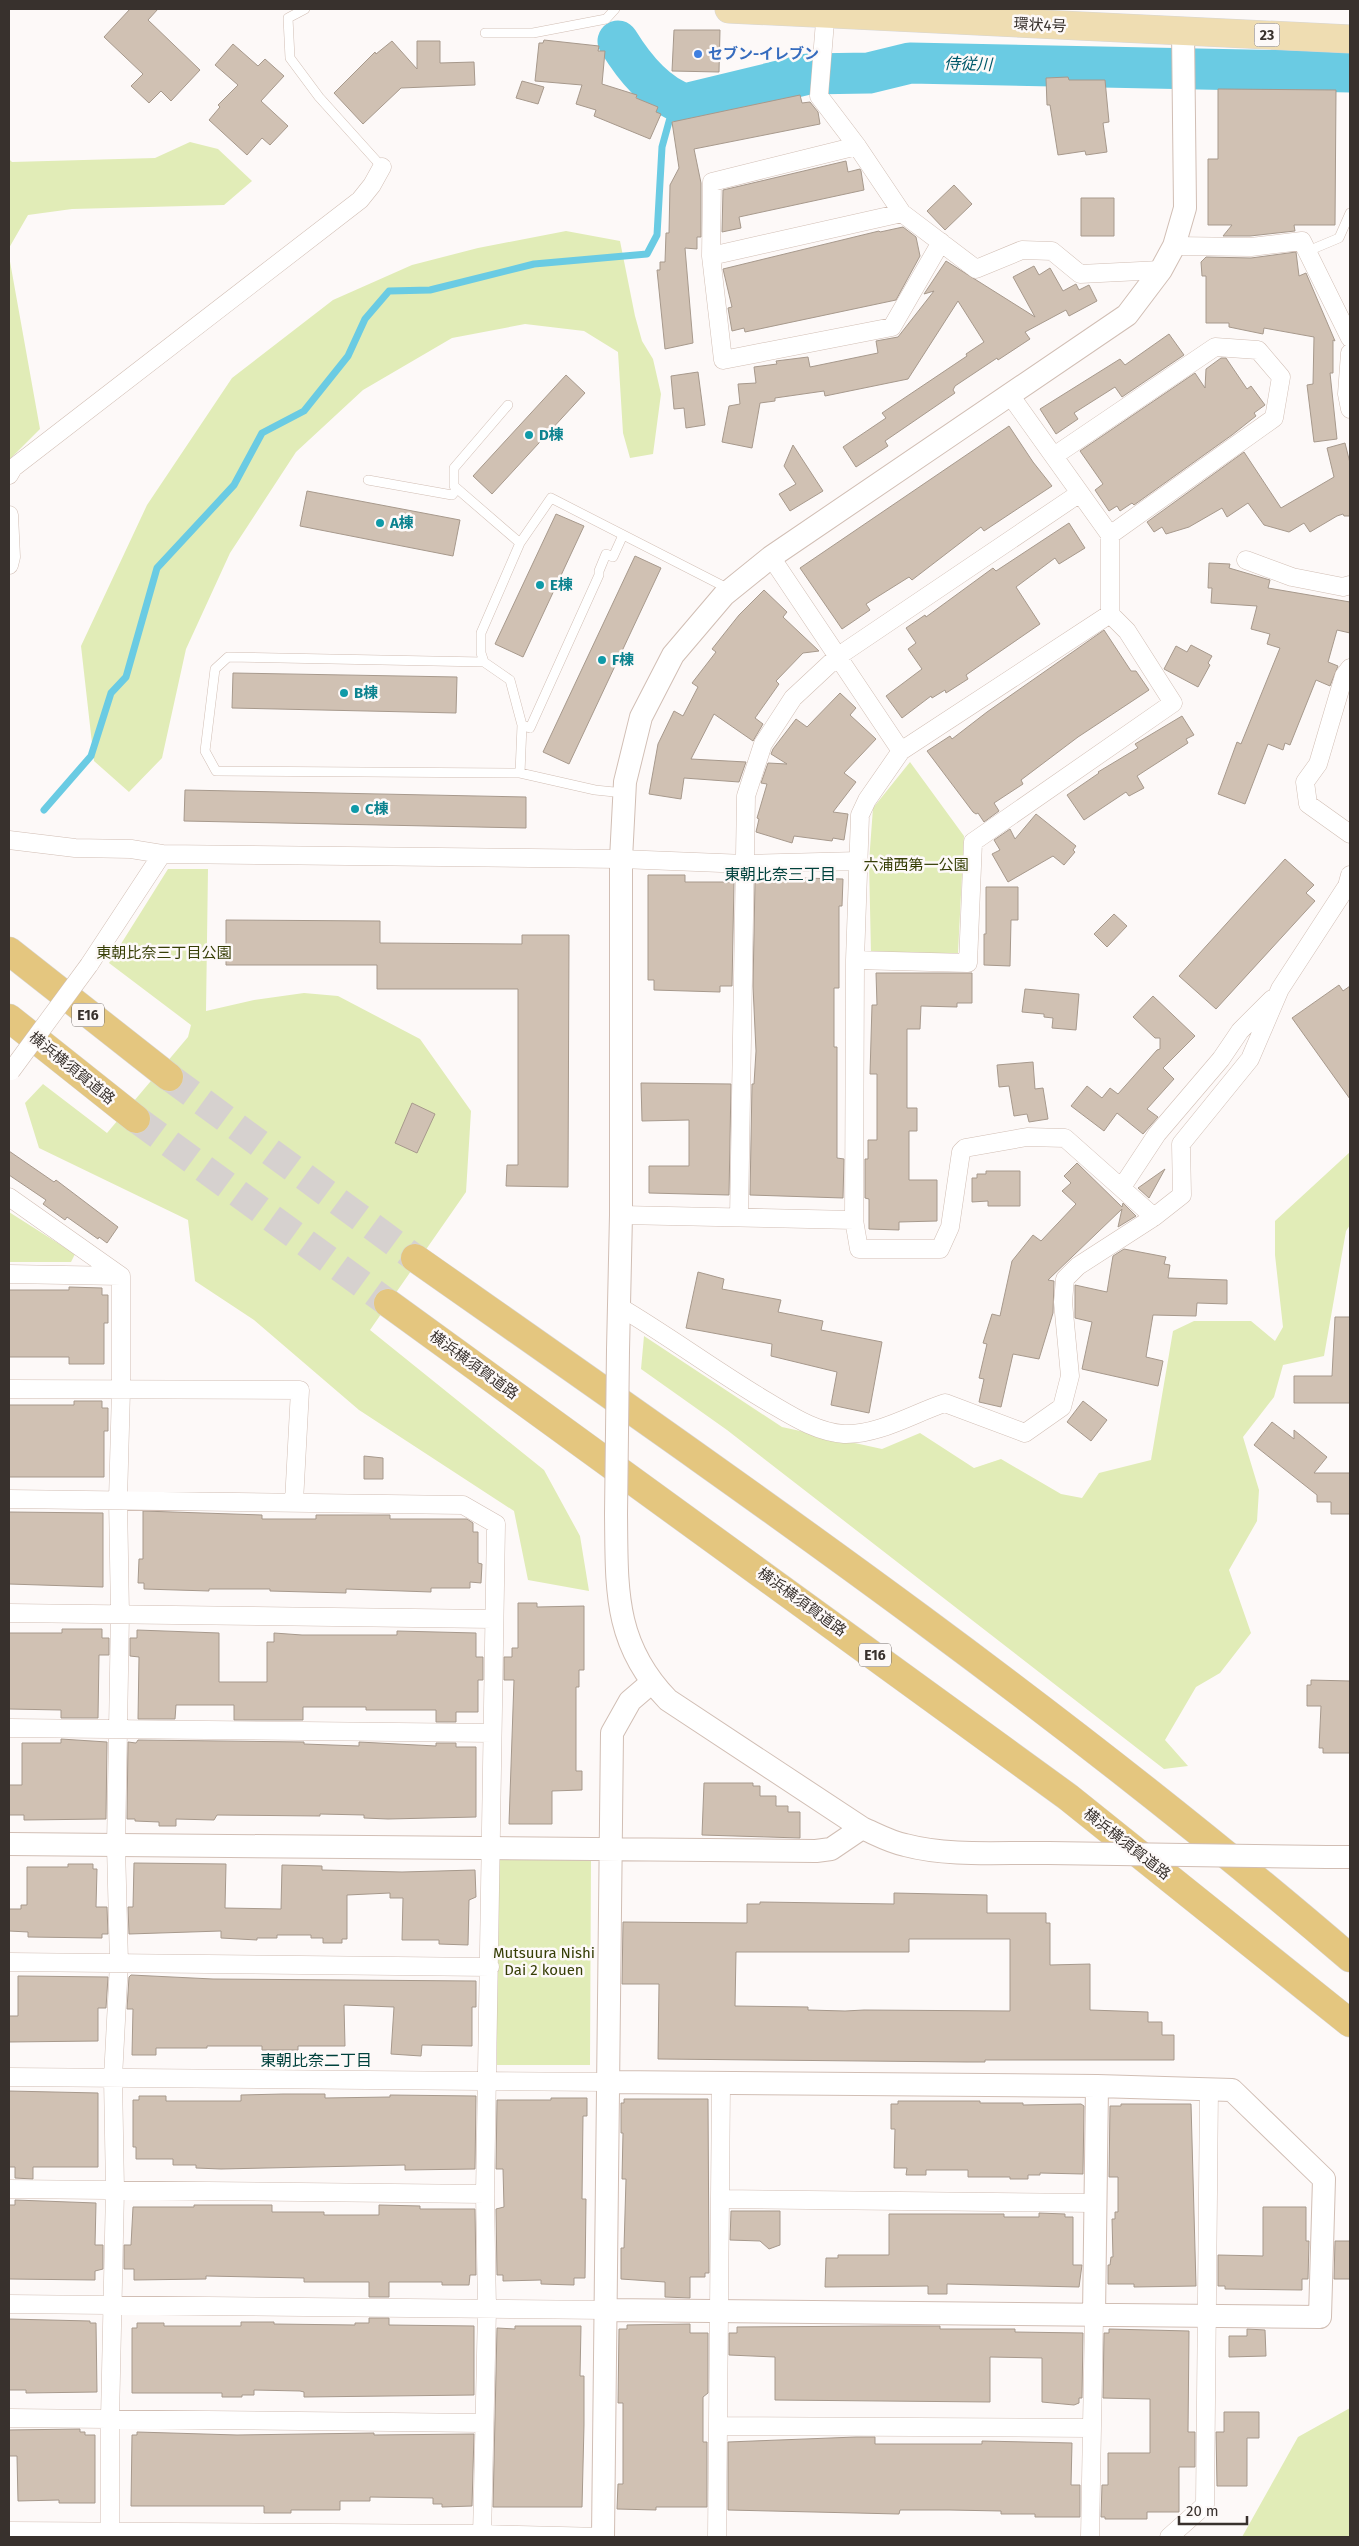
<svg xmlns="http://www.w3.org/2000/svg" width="1359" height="2546" viewBox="0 0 1359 2546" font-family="'Fira Sans','Noto Sans JP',sans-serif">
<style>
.green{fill:#e1ecb7}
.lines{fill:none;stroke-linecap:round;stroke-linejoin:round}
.stream{stroke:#6acbe3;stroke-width:7}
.river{stroke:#6acbe3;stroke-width:41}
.building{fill:#d0c1b3;stroke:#a7998c;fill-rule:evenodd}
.motorway-tunnel{stroke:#d6d1cf;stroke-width:28;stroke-dasharray:28 14;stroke-linecap:butt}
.service-casing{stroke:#d1beb4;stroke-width:10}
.minor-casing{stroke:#d1beb4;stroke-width:19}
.tertiary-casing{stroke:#d1beb4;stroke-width:24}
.primary-casing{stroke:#d7d6d5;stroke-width:29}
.motorway-casing{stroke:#d7d6d5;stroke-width:29}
.service{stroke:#fff;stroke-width:9}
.minor{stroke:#fff;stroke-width:18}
.tertiary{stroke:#fff;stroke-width:22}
.primary{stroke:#efddb2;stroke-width:28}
.motorway{stroke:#e4c67f;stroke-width:28}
.minor-bridge-casing{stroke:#d1beb4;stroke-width:19;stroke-linecap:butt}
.tertiary-bridge-casing{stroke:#d1beb4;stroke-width:24;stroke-linecap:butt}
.minor-bridge{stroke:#fff;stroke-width:18}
.tertiary-bridge{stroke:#fff;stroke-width:22}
.shop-dot{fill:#3f7fe0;stroke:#fdf9f8;stroke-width:2}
.culture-dot{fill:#0f9aa8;stroke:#fdf9f8;stroke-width:2}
.labels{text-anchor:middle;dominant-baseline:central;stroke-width:5;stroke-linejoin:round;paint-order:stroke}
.shield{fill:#fdf9f8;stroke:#736d6a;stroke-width:1}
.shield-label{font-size:14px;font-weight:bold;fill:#38312d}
.street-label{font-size:15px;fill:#38312d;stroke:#fdf9f8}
.shop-label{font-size:15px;font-weight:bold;fill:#366cbe;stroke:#fdf9f8;text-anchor:start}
.culture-label{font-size:15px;font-weight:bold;fill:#0d838f;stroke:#fdf9f8;text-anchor:start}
.park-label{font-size:15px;fill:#363e05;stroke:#fdf9f8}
.water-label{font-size:16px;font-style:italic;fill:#00596a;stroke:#fdf9f8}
.neighbourhood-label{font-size:16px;fill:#00413c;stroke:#fdf9f8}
</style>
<rect width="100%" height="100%" fill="#fdf9f8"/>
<path class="green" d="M190,142L218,149L252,181L224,205L72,209L28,215L9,248V159L12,162L155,158Z
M566,231L620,241L635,316L642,341L653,359L661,394L653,454L630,458L623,433L618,352L584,331L525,324L452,338L363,390L296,452L230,553L186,649L162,758L129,792L94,761L81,646L147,505L232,378L333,300L412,265L478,248Z
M9,256L40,429L9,460Z
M910,762L964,836L958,953H871L869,862L873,808Z
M168,869H208L206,1011L254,1000L304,993L338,996L420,1039L471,1111L466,1192L370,1330L544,1470L580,1536L589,1591L528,1580L514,1511L359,1410L254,1320L195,1281L188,1220L39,1148L25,1103L43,1084L107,1133L188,1037L191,1025L109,963Z
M1350,1152V1225L1346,1231L1324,1356L1283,1365L1274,1397L1243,1437L1259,1490L1257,1521L1229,1570L1251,1633L1220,1673L1196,1687L1165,1740L1188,1766L1164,1769L727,1430L641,1369L644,1336L782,1427L882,1449L920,1433L974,1468L1001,1459L1061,1494L1082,1498L1099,1473L1151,1460L1173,1331L1194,1321H1251L1275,1341L1283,1327L1275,1255V1221Z
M9,1212L75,1254L71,1262H9Z
M496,1858H591L590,2065H497Z
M1350,2408V2537H1242L1298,2437Z"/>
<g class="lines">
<path class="stream" d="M44,810L91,756L111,693L126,677L157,568L234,485L262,433L304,411L348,356L365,319L389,291L430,290L534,264L647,254L657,235L662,147L670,118L685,104"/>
<path class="river" d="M618,41C634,67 655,94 685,104L808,74L869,73L910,63L1350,72"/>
</g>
<path class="building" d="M130,9H158L148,20L200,70L171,101L161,91L149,103L131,86L143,74L104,37Z
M674,30H720L719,72L672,71Z
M544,40L599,46L598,51H605L602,84L637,95L636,98L658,107L656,112L661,114L650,139L594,116L596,110L576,104L582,85L535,81L539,43H543Z
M392,41L417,69V41H440V63L474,62L475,85L401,88L363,124L334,93L375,52L376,54Z
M233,44L258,66L265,59L284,76L261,101L288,126L270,145L262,138L247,155L209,120L220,107L218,105L238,85L215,65Z
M1068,77L1069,80H1105L1109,122L1103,123L1107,152L1086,155L1085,151L1058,155L1050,105H1047L1046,78Z
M522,81L544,87L538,104L516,98Z
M1218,89L1336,90L1335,225H1294L1295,231L1250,236H1223L1232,225H1208V159H1218Z
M800,95L802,103L810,102L818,112L820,124L694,149L701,183V237H697V249L685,248L693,343L665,349L657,270H660V262H665L666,233H669L670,185L679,168L672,122Z
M846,161L848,172L860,169L861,171L864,190L739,217L741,228L722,232L723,190Z
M954,185L972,204L945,230L927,211Z
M1081,198H1114V236H1081Z
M903,227L916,237L920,256L896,300L745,332L744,328L732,331L728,308L732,307L723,269L879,231L880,232Z
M1296,252L1299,276L1306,273L1335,341L1333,340V373H1330L1337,439L1314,442L1307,385L1313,384L1314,337L1264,328L1263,334L1229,327V323H1206V276H1202L1201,262L1206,257L1251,258Z
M946,261L1035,317L1013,277L1034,266L1039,275L1050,268L1063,291L1076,284L1079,290L1089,285L1097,301L1069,316L1066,310L1025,332L1030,339L998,360L997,358L955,386L953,390L955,393L885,441L888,446L856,467L843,447L886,418L882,413L967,356L966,354L984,342L958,301L908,379L825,396L824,391L775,398V401L760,403L752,448L722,442L729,406L740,404L738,384L756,383L754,367L777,364L776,361L808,357L810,367L878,353L876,341L898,337L934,291L924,294Z
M1169,334L1184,355L1122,397L1115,387L1074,413L1078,419L1056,434L1040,409L1120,359L1125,365Z
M1221,358H1226L1247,389L1251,386L1265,405L1254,413L1256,416L1232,435L1134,505L1132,503L1120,511L1117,506L1109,511L1095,490L1103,484L1080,451L1195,373L1205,388L1206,369Z
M698,372L705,425L686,428L684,408L674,409L671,376Z
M566,375L585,393L492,494L473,476Z
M1009,426L1033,462L1052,486L984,531L981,527L912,580L909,577L866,604L870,610L842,629L800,568Z
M1345,443L1350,463V516H1344L1343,514L1337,516L1310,532L1304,523L1289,532L1264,525L1248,503L1227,517L1222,508L1189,527L1166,534L1162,527L1154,532L1147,522L1244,452L1281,508L1334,477L1327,448Z
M793,445L823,491L790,511L779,494L796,484L784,466Z
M307,491L460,520L453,556L300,526Z
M556,514L584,526L523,657L495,644Z
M1069,523L1085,548L1059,564L1055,558L1016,587L1040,624L966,675L968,679L946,693L945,690L932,698L931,696L902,718L886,696L922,669L908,649L916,643L906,628L925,615L926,617L993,568L996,571Z
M635,556L661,568L569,764L543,752Z
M1209,563L1230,564L1229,568L1270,580L1268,588L1350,602V633L1337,630L1328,662L1338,666L1330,686L1316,680L1290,745L1285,743L1283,750L1268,744L1245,804L1218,794L1237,742L1241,744L1280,648L1267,644L1270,634L1251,629L1257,606L1211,603L1212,588H1208Z
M764,590L787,612L783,617L819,651L803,653L776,681L779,684L755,718L763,724L753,741L714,714L691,759L746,762L739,782L684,778L681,799L649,794L658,744L674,711L683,716L698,687L692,683L716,652L712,649L739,615Z
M1104,630L1131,671H1136L1149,690L1078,737L1021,780L1023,784L994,803L999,811L984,822L978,813L976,814L973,812L927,751L950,736L952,739L987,712Z
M1191,645L1212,656L1208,663L1210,665L1198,687L1164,669L1176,646L1187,652Z
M233,673L457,677L456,713L232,708Z
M840,693L856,708L850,715L876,739L844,773L856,782L833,812L848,814L844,840L833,838L832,841L794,836L792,843L756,832L759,819L757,818L767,784L761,783L768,763L787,764L771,754L773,749L796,719L807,727Z
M1182,716L1194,735L1186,739L1188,743L1137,776L1144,788L1129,796L1126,792L1084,820L1067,795L1099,773L1098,772L1138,748L1135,744Z
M185,790L526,797V828L184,821Z
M1036,814L1076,846L1073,850L1075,852L1064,865L1053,856L1008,882L992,854L1000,850L994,840L1010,829L1015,839Z
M1285,859L1314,885L1306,893L1315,901L1216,1009L1179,976Z
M648,875H685V882H734L732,986H720V992L654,990V980H648Z
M758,877L843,879L842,906H839V988H834V1047H837V1158L844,1159L843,1198L750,1195L752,1084H754L756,1051L753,986L755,882H758Z
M986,887H1018V920H1011L1010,966L984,965V934H986Z
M1114,914L1127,926L1107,947L1094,934Z
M226,920L380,921V943L522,944V935H569L568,1187L506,1186L507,1165H518V989H377V965H226Z
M876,973H972V1003H957V1007L921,1006L920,1029H907V1108H917V1131H909V1180H937V1221L899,1222V1230L869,1229V1199L865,1198V1159H868V1140H877V1074H870L872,1005H877Z
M1339,985L1343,991L1350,986V1099L1292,1018Z
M1025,989L1079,994L1076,1030L1052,1028L1053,1018L1044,1017V1014L1022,1012Z
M1153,996L1195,1036L1163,1068L1174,1079L1147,1109L1158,1117L1143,1134L1117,1113L1104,1131L1071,1106L1087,1086L1102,1098L1110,1088L1118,1094L1157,1050L1160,1049V1038H1155L1133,1017Z
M1033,1062L1035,1089L1043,1088L1048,1119L1029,1122L1027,1114L1014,1116L1009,1086L999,1087L997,1065Z
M641,1083L731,1084L729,1195L649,1193V1166H689V1120L642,1121Z
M412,1103L435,1114L417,1153L395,1143Z
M9,1151L54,1182L56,1180L118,1227L107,1243L99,1237L98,1239L67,1217L65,1220L43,1204L46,1200L9,1175Z
M1077,1163L1122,1207L1123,1203L1136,1216L1118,1227L1122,1209L1048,1280L1054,1281L1053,1313L1039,1359L1013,1354L1001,1407L979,1402L984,1379L979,1378L987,1344L983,1343L992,1314L1000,1316L1012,1261L1033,1235L1041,1241L1076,1204L1062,1191L1071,1183L1064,1176Z
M1165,1169L1149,1198L1138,1188Z
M986,1171H1020V1206H988V1201L972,1202V1178H977V1174H986Z
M1124,1249L1166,1257L1164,1264L1170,1265L1168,1278L1227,1280V1304L1197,1303L1196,1316L1153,1315L1146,1357L1163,1361L1158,1386L1082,1369L1092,1322L1075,1318V1285L1107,1292L1113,1256Z
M698,1272L724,1279L722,1289L781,1300L778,1312L823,1321L821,1330L882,1342L869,1413L831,1405L837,1372L771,1356L772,1344L686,1328Z
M69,1287L102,1288V1295H108V1323H104V1364H69V1357H9V1290H69Z
M1335,1317H1350V1403H1294V1376H1332Z
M74,1401H102V1408H108V1431H104V1477H9V1405H74Z
M1083,1401L1107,1420L1091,1441L1067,1422Z
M1272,1422L1294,1439V1430L1327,1457L1314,1473H1350V1514H1331V1502H1317V1495L1254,1445Z
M364,1456L383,1458V1479H364Z
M143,1511L262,1515V1519H316V1515H390V1519H467L473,1523V1532H478V1563L482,1564L481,1583L470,1582V1588H431V1592L346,1589V1593L270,1591V1589H209V1591L144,1589V1583H138L139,1559H143Z
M9,1512L103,1513V1587L9,1584Z
M518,1603H537V1607L584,1606V1670H579V1687H576V1771H582V1790L552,1791V1824H509L514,1680H504V1657H512V1648H518Z
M62,1629H102V1638H109V1655H99L98,1718H61V1710L9,1709V1633H62Z
M137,1630L219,1633V1682H267V1642H274V1633L302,1635H397V1631L476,1633V1657H483V1680H478V1712H456V1722H436V1710H366V1707H303V1720H234V1705H176L175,1719H138L139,1657L130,1656V1638H137Z
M1311,1680L1350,1681V1753H1323V1748H1319L1321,1706H1307V1685H1311Z
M61,1739L107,1742L106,1819L24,1820V1815H9V1785H22V1743H61Z
M138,1740L304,1742V1744L359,1746V1742L436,1746V1743H456V1747H476V1817L388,1819L364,1818V1815L320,1814V1816L217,1815L214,1820L176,1819V1826H159V1822L135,1821V1819H127L128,1742L136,1743Z
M704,1783H753V1786H760V1796H776V1806H788V1812H800V1838L702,1835Z
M134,1863L226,1864L225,1908L281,1909L282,1865L322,1866V1870L402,1872L475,1870L476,1897L469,1900L468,1945L439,1944V1940H402L403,1898H390V1893L347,1895V1939H342V1943H323V1938H311V1935H277V1938H257V1940L221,1938V1931L129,1934L128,1907H133Z
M68,1864H93V1869H97L96,1907H107L108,1934H102V1938L28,1937V1932L9,1931V1909H21V1905H27V1867H68Z
M894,1893L987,1895V1913H1046V1923H1050V1965L1090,1964V2010L1148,2012V2022H1162V2035H1174V2060H985V2062H967L658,2059L659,1984H622L623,1922L747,1923V1904H760V1902L894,1904ZM909,1939H1010V2011L864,2010L845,2011L808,2010V2007L735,2006L736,1952H909Z
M131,1975L213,1979L476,1981V2007H472V2046L422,2045L421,2056L391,2054L394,2007L344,2005L345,2046H298V2050H262V2046H207V2048H156V2055H132L133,2009H127L129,1977Z
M18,1976L108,1977L106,2008H98V2041L9,2042V2016H18Z
M9,2091L98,2093V2167H33V2179L15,2178V2167H9Z
M283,2094H325V2098L390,2097V2095L476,2096L475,2169L405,2170V2165L221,2169L196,2168V2165H173V2159H136V2147H133V2100H139V2096H166V2101H241V2095Z
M551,2098H587V2116H583L582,2199H586L585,2278H574V2285L541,2284V2280L503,2281V2275H497L496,2209L504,2207L503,2169H496L497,2100H551Z
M624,2099H708L709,2273H705V2277H690V2298L665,2297V2282L621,2279V2248H624L626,2179H622L623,2133H621V2103H624Z
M898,2101H980V2103H1023V2105L1081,2104L1084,2106L1083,2174L1040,2173V2175H1028V2179H1010V2177H968V2170H926V2175H906L907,2168H894L895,2129H891V2104H898Z
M1121,2104H1191L1196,2286L1134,2287V2284H1108V2265H1110L1111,2257H1113L1112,2219H1115V2212H1118V2177H1109L1110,2106H1121Z
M15,2200L96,2203L95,2245H103V2269L95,2271V2280L9,2279V2205H15Z
M194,2205H272V2212H324V2215H379V2205L420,2206V2209H475L476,2275H470L469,2285H442V2282H389V2297H369V2282H304V2278L206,2276V2279L134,2280V2269H124V2245H131L133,2207H194Z
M1263,2207H1306V2241H1309L1308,2279H1302V2290L1225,2289V2286H1218V2255L1263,2256Z
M731,2211H780V2245L769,2249L760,2241L730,2240Z
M1039,2213L1065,2214V2217H1073V2265H1082L1079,2287L947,2284V2294H928V2286L825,2287L826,2258H838V2255H889V2214H1004V2217H1039Z
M1335,2241H1350V2279H1334Z
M369,2318H389V2325L474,2326V2395L304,2397V2392L300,2391L254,2390V2395H242V2397H222V2393H132V2328H137V2323H164V2326H241V2322H274V2324L355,2325V2323H369Z
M9,2319L90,2321V2323H96L97,2392L26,2393V2390H9Z
M690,2324V2333H708V2393L703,2397V2442H707V2507H656V2510L617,2509L618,2484H623V2403H618L619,2329H627V2325Z
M515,2326H581L580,2376H584V2425L582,2507H493L497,2328L515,2329Z
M888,2326H940V2329H1015V2332L1083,2333L1082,2398H1079V2403L1074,2405L1042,2402V2358L990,2357V2402L775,2400V2357L729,2355V2333H737V2327Z
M1109,2329L1189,2331L1188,2432H1195V2467H1179V2512H1147V2519H1105V2517H1101L1102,2485H1108V2453H1150V2399L1103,2398L1104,2333H1109Z
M1247,2329L1265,2330L1266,2356L1229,2357V2336H1247Z
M1224,2412H1259V2438H1247V2486H1217L1216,2432H1224Z
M80,2429V2432H85V2435H95V2503H59V2500L18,2501L17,2456H9V2430Z
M137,2432L237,2435L374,2433V2435L474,2434L472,2506L442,2507V2504H433V2498L370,2497V2501H340V2510H291V2513H264V2506H131L132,2435H137Z
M856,2437H875V2444H982V2441L1072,2443L1071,2485H1080V2517H1035V2514H1001V2511L950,2510H900L899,2514L728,2510V2442Z"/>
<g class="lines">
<path class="motorway-tunnel" d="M169,1077L415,1258
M136,1119L388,1303"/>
<defs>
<path id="service" d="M305,9L288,18L290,58L319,97L382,167
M485,33H533L606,19L615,9
M1308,251L1339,238L1350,213
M508,405L454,468V486L520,543L551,498L729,589
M368,480L452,495L457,489
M520,543L481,633V653L484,662L510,680L522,725L520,773
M484,662L228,657L215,669L205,751L216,771L520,773L595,790L624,793
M522,725L530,728L599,575V571L606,554L613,557L623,535"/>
<path id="minor" d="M826,9L819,96L857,146L902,213L976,269L1022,250L1052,251L1080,274L1161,270
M857,146L712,182L711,256L723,360L892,327L941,242
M1174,246L1251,247L1302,241L1350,338
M711,256L902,213
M1350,353L1347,394L1350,409
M1054,456L1215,347L1258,350L1281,377L1274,418L1110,535
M9,475L13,468L360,200L372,185L382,167
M9,515L11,557L9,565
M771,557L901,751
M1246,560L1292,577L1343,587L1350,585
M1350,668L1344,676L1318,764L1305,782L1308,804L1350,834
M9,840L75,848L131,849L162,854
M855,960L968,963L973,842L1173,703L1127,631L1110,614
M89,965L162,854L621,859L746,864L859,861
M1122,1187L1157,1134L1221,1059L1240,1031L1272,999
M9,1197L121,1276V1390L118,1500L120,1614L116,1846L119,1963L113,2078L115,2190L110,2419V2537
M621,1215L854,1220L855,960L860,815L867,800L901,751L1110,614V535L1010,395
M739,1217L746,796L763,744L793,698L837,657L1080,493
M854,1220L859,1249H940L950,1227L961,1152L965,1148L1027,1137L1065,1138L1154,1217
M9,1274L121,1276
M618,1306C669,1336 717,1372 768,1402C792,1416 816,1432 844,1434C879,1435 914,1413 945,1403L1025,1433L1062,1407L1070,1376L1063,1302L1065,1279L1078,1266L1154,1217L1182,1195L1181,1144L1250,1059L1280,989L1347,886L1350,875
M9,1389L300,1390L294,1502
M9,1499L463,1505L496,1524L485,2194L487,2309L482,2537
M9,1613L493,1619
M9,1728L492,1733
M9,1962L490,1967
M9,2077L609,2082
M9,2189L485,2194
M720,2199L1095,2203
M9,2304L607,2310
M9,2418L483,2423
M718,2426L1091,2428
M9,2531L482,2534L603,2537
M717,2537L721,2084
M1090,2537L1094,2316
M1169,2537L1205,2505L1209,2088"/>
<path id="tertiary" d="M618,1350L621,1215V859L625,782L641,717L673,655L724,595L771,557L1127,315L1161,270L1174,246L1185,208L1183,31
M616,1514C617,1588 613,1643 668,1700L862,1828C876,1834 890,1842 905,1845C950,1857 1002,1852 1048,1853
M9,1844L816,1851L831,1849L862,1828
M1327,1857H1350
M609,2082L1097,2086L1094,2316
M607,2310L1320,2317L1324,2179L1232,2090L1097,2086
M603,2537L612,1733L630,1701L651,1683"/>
<path id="primary" d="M729,9L1350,39"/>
<path id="motorway" d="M9,951L169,1077
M9,1018L136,1119
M415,1258C734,1482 1055,1704 1350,1958
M388,1303L1068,1797L1350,2023"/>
</defs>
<use href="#service" class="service-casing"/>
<use href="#minor" class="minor-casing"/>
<use href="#tertiary" class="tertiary-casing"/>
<use href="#primary" class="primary-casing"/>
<use href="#motorway" class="motorway-casing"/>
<use href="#service" class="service"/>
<use href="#minor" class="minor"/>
<use href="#tertiary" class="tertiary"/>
<use href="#primary" class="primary"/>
<use href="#motorway" class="motorway"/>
<defs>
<path id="minor-bridge" d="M11,1071L89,965"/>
<path id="tertiary-bridge" d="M616,1514L618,1350
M1048,1853L1327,1857"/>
</defs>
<use href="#minor-bridge" class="minor-bridge-casing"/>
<use href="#tertiary-bridge" class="tertiary-bridge-casing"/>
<use href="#minor-bridge" class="minor-bridge"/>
<use href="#tertiary-bridge" class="tertiary-bridge"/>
</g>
<circle class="shop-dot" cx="698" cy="54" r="5"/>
<g class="culture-dot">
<circle cx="529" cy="435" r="5"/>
<circle cx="380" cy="523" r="5"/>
<circle cx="540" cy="585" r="5"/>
<circle cx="602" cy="660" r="5"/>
<circle cx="344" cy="693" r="5"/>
<circle cx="355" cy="809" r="5"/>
</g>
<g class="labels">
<g class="shield">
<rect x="1254.5" y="23.5" width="25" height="23" rx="4"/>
<rect x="72" y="1003.5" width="32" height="23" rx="4"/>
<rect x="859" y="1643.5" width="32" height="23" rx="4"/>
</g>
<g class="shield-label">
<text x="1267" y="35">23</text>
<text x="88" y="1015">E16</text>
<text x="875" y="1655">E16</text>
</g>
<g class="street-label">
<text transform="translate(1040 25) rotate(3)">環状4号</text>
<text transform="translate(72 1068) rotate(39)">横浜横須賀道路</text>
<text transform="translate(474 1365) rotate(36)">横浜横須賀道路</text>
<text transform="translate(802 1602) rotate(36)">横浜横須賀道路</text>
<text transform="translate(1127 1844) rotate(38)">横浜横須賀道路</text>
</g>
<g class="shop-label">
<text x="708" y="54">セブン-イレブン</text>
</g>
<g class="culture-label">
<text x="539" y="435">D棟</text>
<text x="390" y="523">A棟</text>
<text x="550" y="585">E棟</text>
<text x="612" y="660">F棟</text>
<text x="354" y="693">B棟</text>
<text x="365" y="809">C棟</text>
</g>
<g class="park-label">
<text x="916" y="865">六浦西第一公園</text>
<text x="164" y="953">東朝比奈三丁目公園</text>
<text x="544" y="1953">Mutsuura Nishi<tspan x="544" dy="17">Dai 2 kouen</tspan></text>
</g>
<g class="water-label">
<text transform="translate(968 64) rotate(1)">侍従川</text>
</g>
<g class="neighbourhood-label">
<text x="780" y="874">東朝比奈三丁目</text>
<text x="316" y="2060">東朝比奈二丁目</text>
</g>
</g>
<rect width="1359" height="2546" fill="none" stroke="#38312d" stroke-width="20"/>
<path d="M1179 2516v8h68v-8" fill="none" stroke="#38312d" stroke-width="2.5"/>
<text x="1186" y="2516" font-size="15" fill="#38312d" stroke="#fdf9f8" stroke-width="4" paint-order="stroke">20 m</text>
</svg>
